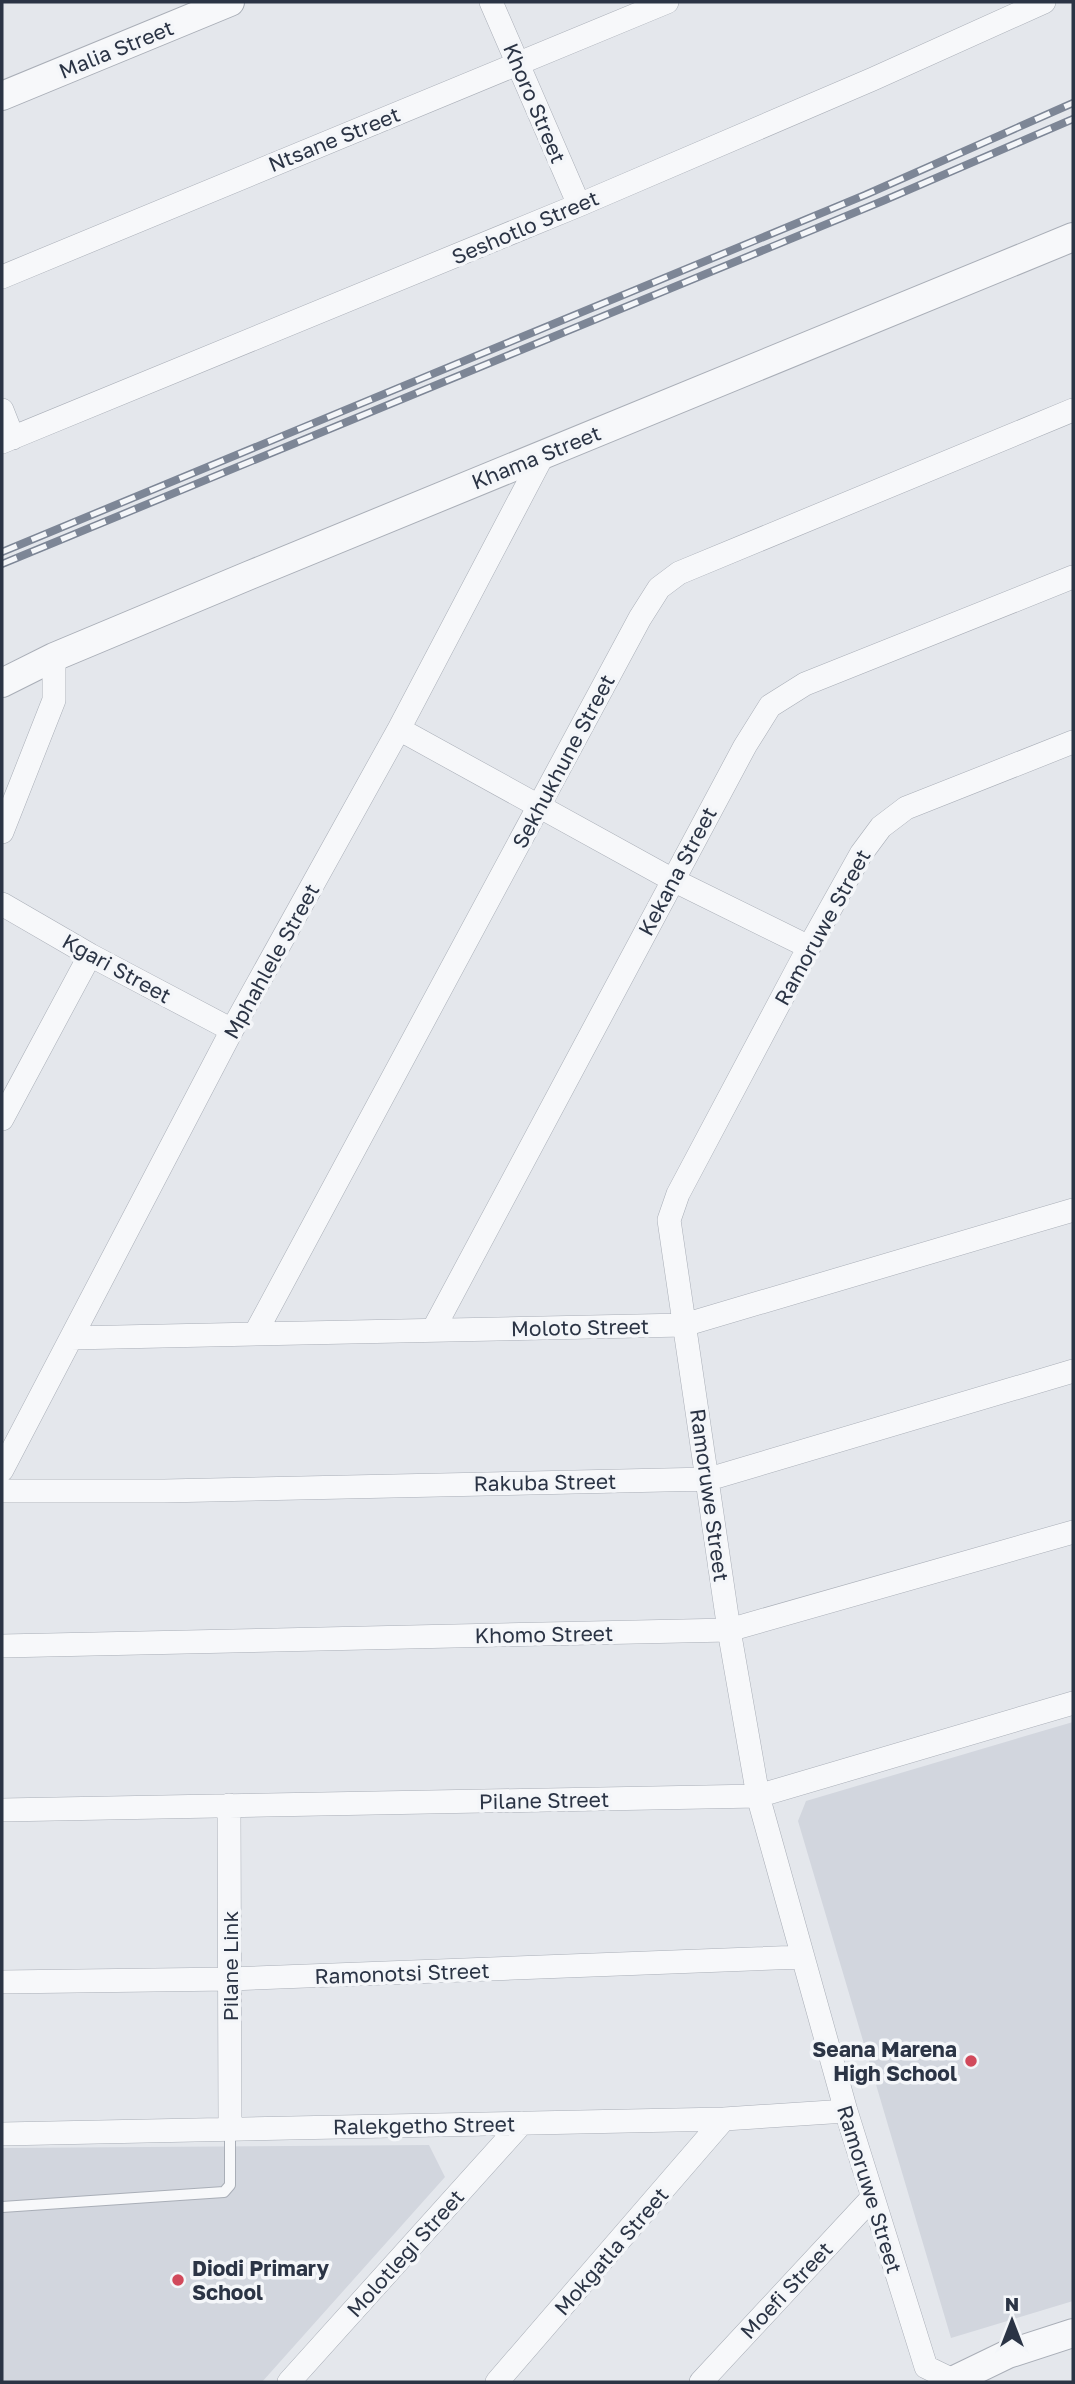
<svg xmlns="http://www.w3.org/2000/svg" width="1075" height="2384" viewBox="0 0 1075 2384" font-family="'Golos Text',sans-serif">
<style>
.built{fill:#d2d6de}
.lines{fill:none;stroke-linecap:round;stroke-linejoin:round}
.service-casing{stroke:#a9aeb7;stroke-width:12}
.minor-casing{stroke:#a9aeb7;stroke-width:24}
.tertiary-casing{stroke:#a9aeb7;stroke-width:30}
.service{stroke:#f7f8fa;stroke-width:10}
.minor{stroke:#f7f8fa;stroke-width:23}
.tertiary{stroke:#f7f8fa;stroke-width:28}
.rail-casing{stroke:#7d8696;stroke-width:8}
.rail{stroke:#f4f6f9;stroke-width:5;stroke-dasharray:16;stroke-linecap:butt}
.poi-dot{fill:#d1495b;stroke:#f4f6f9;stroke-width:2.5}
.labels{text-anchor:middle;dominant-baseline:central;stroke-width:7;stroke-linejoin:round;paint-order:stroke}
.street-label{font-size:21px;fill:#2b3445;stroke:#f4f6f9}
.poi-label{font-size:21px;font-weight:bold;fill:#2b3445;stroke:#f4f6f9;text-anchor:end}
</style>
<rect width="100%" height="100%" fill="#e4e7ec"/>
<path class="built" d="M1073,1722V2301L951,2338L798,1821L806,1801Z
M429,2145L445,2177L262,2382H2V2148Z"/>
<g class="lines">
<defs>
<path id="service" d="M2,2207L224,2192L230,2185V2127"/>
<path id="minor" d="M491,2L579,205
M2,277L667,2
M2,410L13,438
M2,442L579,205L873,79L1044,2
M399,729L671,879L809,947
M2,832L54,700V657
M2,904L90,955L232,1030
M2,1119L90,955
M433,1330L745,746L770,706L805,684L1073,577
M256,1332L640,618L659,588L679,573L1073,410
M71,1338L684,1325L1073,1210
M2,1470L232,1030L399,729L543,455
M2,1491H164L709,1479L1073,1371
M2,1646L729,1630L1073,1532
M229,1805L230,2127
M2,1810L758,1796L1073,1703
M2,1982L230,1979L802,1957
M2,2134L724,2119L846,2111
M289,2382L522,2123
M497,2382L724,2119
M701,2382L872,2198
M957,2382L926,2367L846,2111L758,1796L729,1630L669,1220L678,1194L809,947L861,854L881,827L906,808L1073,742"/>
<path id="tertiary" d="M2,96L230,2
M2,683L54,657L250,575L1073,237
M950,2382L1008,2354L1073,2333"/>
</defs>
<use href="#service" class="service-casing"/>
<use href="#minor" class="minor-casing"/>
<use href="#tertiary" class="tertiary-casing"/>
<use href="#service" class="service"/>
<use href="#minor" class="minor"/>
<use href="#tertiary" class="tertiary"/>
<defs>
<path id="rail" d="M2,552L865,195L1073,103
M2,564L885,200L1073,119"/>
</defs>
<use href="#rail" class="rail-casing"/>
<use href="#rail" class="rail"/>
</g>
<g class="poi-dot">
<circle cx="971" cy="2061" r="7"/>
<circle cx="178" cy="2280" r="7"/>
</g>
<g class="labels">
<g class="street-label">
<text transform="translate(116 49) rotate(-22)">Malia Street</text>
<text transform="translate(535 103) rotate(67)">Khoro Street</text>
<text transform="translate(334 139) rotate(-22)">Ntsane Street</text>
<text transform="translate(525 227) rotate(-23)">Seshotlo Street</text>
<text transform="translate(536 457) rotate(-22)">Khama Street</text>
<text transform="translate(563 761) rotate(-62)">Sekhukhune Street</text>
<text transform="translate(677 871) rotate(-62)">Kekana Street</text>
<text transform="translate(822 927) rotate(-61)">Ramoruwe Street</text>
<text transform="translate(271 961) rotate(-61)">Mphahlele Street</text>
<text transform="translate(117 968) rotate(29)">Kgari Street</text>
<text transform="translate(580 1327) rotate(-1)">Moloto Street</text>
<text transform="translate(545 1482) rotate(-1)">Rakuba Street</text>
<text transform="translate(710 1495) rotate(82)">Ramoruwe Street</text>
<text transform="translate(544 1634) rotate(-1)">Khomo Street</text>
<text transform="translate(544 1800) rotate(-1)">Pilane Street</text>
<text transform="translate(230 1966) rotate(-90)">Pilane Link</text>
<text transform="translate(402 1973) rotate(-2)">Ramonotsi Street</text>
<text transform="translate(424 2125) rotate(-1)">Ralekgetho Street</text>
<text transform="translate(870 2189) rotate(73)">Ramoruwe Street</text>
<text transform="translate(611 2251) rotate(-49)">Mokgatla Street</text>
<text transform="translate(405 2253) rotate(-48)">Molotlegi Street</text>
<text transform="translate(786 2290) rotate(-47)">Moefi Street</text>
</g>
<g class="poi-label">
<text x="957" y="2049">Seana Marena<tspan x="957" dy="24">High School</tspan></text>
<text x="192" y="2268" text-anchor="start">Diodi Primary<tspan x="192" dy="24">School</tspan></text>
</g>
</g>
<rect width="1075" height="2384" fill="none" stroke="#2b3445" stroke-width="7"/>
<g transform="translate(1012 2321)" stroke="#f4f6f9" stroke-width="5" paint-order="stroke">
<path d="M0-5L12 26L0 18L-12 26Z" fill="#2b3445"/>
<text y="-10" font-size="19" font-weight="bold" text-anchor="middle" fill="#2b3445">N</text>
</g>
</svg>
